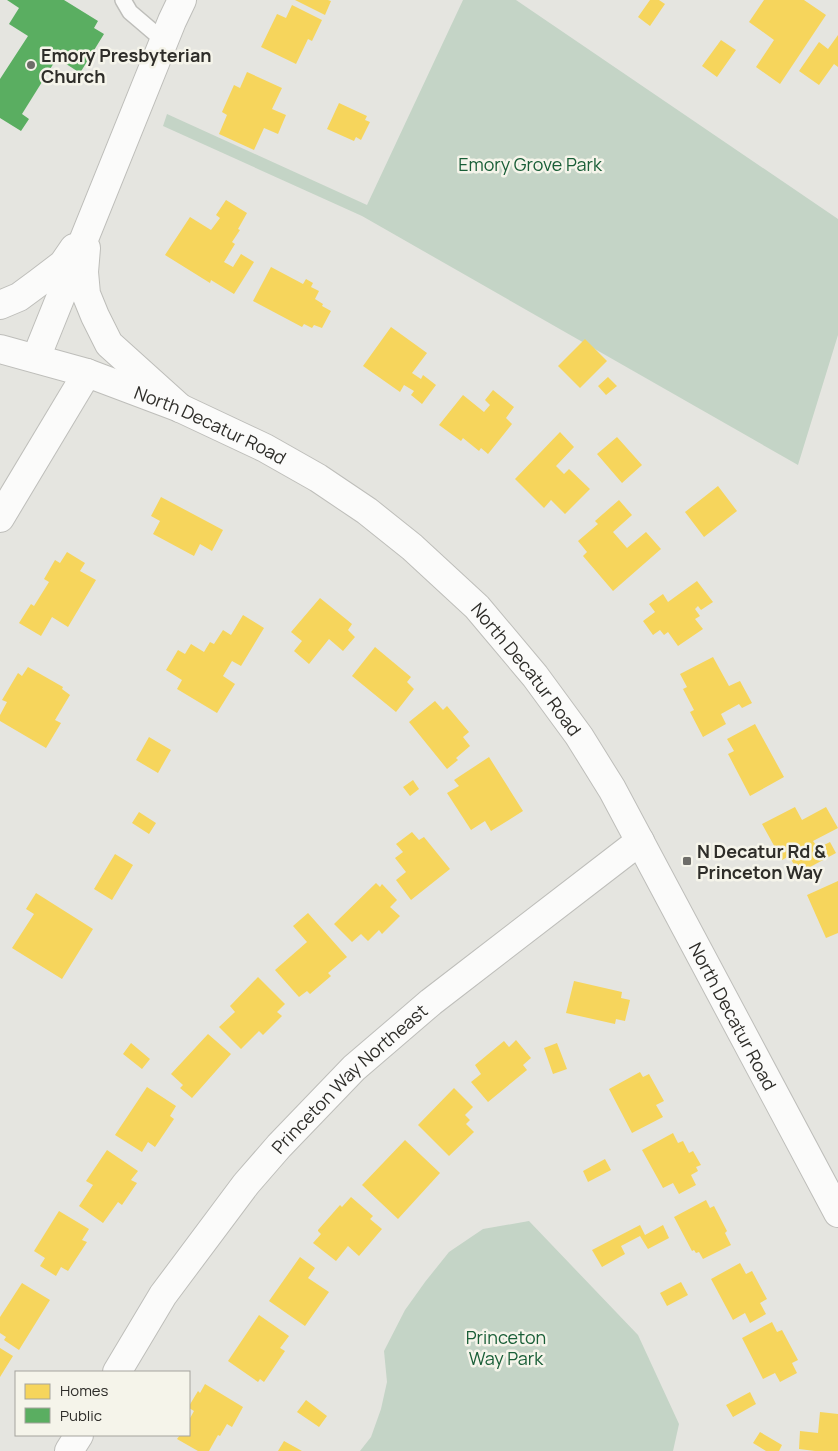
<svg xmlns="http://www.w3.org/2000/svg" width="838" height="1451" viewBox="0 0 838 1451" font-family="Manrope,sans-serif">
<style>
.green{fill:#c4d4c6}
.homes{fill:#f6d55c}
.public{fill:#5aae61}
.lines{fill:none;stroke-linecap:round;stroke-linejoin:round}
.lane-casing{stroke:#bebeba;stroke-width:18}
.street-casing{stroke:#bebeba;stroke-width:30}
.secondary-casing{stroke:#bebeba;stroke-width:30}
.lane{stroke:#fbfbfa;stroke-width:15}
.street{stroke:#fbfbfa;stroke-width:28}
.secondary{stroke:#fbfbfa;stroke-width:28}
.poi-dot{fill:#6e6d69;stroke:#f5f4ea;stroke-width:2}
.labels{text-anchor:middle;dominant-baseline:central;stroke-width:5;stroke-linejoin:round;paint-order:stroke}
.poi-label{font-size:18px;font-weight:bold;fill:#2e2d29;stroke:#f5f4ea;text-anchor:start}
.park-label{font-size:18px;fill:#195e37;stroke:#f5f4ea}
.street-label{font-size:18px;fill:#2e2d29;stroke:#f5f4ea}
</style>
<rect width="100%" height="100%" fill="#e5e5e0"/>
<path class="green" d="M463,0H516L838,219V335L798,465L362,216L163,126L167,114L367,205Z
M529,1221L638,1335L679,1424L673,1451H360L371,1437L381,1409L387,1382L384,1351L405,1310L425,1282L449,1252L483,1229Z"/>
<path class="homes" d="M295,0H328L331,1L325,15Z
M650,0H659L665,4L650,26L638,17Z
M764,0H804L826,15L780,84L756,67L774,40L749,22Z
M292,5L322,20L312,41L308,39L296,64L261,47L277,14L286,18Z
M838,35V67L834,64L819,85L799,71L819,42L828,49Z
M721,40L736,50L717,77L702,66Z
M247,72L282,88L272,109L286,115L278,134L264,128L254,150L219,134L227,115L222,112L234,85L240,88Z
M339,103L367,116L365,120L370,122L361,140L356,137L354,141L327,129Z
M226,200L247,213L238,229L240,230L232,242L235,244L224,262L233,267L241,254L254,262L234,294L211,280L210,283L165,255L190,217L211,230L220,218L216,215Z
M271,267L303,284L306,279L313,283L311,287L319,291L315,299L323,304L322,306L331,311L322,328L314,325L312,328L304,324L302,327L253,301Z
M391,327L427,353L412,373L421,379L423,375L436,385L422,404L411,395L414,391L404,385L400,392L363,366Z
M585,339L607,361L580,388L558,366Z
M608,377L617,386L606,395L598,386Z
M493,390L514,407L506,418L512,424L488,454L481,448L479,451L463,438L461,441L439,425L463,395L484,412L490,405L485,400Z
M560,432L574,447L556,466L564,474L569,469L590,489L565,514L551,500L544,508L515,479Z
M617,437L642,465L622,483L597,454Z
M718,486L737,511L704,537L685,512Z
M161,497L223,530L212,551L200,544L194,556L153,534L160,521L151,516Z
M619,500L632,515L613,532L627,548L646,532L661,549L613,591L583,556L587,552L578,541L598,524L595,521Z
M67,552L85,563L80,571L96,580L68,627L52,617L41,636L19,623L31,604L34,606L49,582L44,579L55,560L60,563Z
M697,581L713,602L701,610L698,606L695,609L700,616L695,619L703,629L678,646L668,632L664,635L660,630L653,635L643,621L655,612L649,604L663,594L668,602Z
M320,598L352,624L348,630L355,637L343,651L329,639L309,664L294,651L302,641L291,632Z
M243,615L264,628L241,666L232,661L223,676L235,684L217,713L177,689L182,680L166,670L178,650L185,654L191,644L204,652L210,642L214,644L223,630L231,635Z
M375,647L411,677L407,682L414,689L396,712L352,676Z
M713,657L729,686L740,681L752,703L742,708L739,704L721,714L726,724L703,737L690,712L694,710L683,689L687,687L680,674Z
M28,667L63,687L62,689L70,695L55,720L61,723L46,748L0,721V715L7,702L2,700L18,673L22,676Z
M435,701L443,710L447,706L469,732L463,737L470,746L456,758L458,760L447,769L409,722Z
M755,724L784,777L750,796L728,754L734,751L727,739Z
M149,737L171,750L158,773L136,760Z
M489,757L523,811L491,831L485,821L471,830L447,793L459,786L454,780Z
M413,780L419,789L410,796L403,787Z
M795,807L802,820L826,807L838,828L813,841L818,848L830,842L836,853L799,873L789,856L782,860L762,824Z
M139,812L156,823L149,834L132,823Z
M412,832L419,840L424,837L450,869L411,900L396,880L406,872L395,858L403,852L396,844Z
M115,854L133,865L112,900L94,889Z
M838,881V933L826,938L807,895Z
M376,883L380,887L382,884L397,900L390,907L400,916L382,934L379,930L368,941L361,934L352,942L334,924Z
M36,893L93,929L62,979L12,948L34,914L26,909Z
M308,913L347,957L328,973L331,976L310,994L307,991L299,997L275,970L307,942L293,926Z
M258,977L285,1004L277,1012L282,1016L263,1035L259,1031L241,1049L219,1027L235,1012L230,1006Z
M574,981L622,992L621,998L630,1000L625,1021L616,1019L615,1024L566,1013Z
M208,1034L231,1054L192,1098L180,1088L183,1085L171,1074Z
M516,1040L531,1058L523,1065L527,1070L488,1102L471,1082L481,1074L475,1065L504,1041L509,1047Z
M131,1043L150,1059L142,1069L123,1054Z
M557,1043L567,1069L553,1074L544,1048Z
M640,1072L643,1077L649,1074L664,1101L656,1105L663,1117L632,1133L609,1089Z
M147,1087L176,1106L170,1116L174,1119L155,1147L148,1142L142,1152L115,1135Z
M454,1088L473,1107L465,1115L470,1120L466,1124L474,1132L449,1156L418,1125Z
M673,1133L678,1143L683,1141L689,1153L693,1151L701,1165L696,1167L698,1171L691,1175L696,1185L679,1194L673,1183L663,1188L642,1150Z
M405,1140L440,1173L398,1219L362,1185Z
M107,1150L138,1171L131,1180L137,1183L122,1205L118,1202L103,1223L79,1206L93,1185L86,1181Z
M605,1159L611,1170L588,1182L583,1171Z
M351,1197L373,1216L370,1219L382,1229L359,1256L348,1246L336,1261L313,1243L321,1234L318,1231V1230L340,1205L342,1207Z
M706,1200L710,1208L714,1206L727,1231L725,1233L731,1245L703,1259L699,1252L696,1253L694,1250L692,1251L674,1217Z
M59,1211L89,1229L82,1240L87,1242L68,1271L61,1267L56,1276L40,1266L45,1258L34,1251Z
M640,1225L645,1235L663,1225L669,1238L648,1249L640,1236L621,1246L625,1254L602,1267L592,1250Z
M300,1257L315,1268L308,1278L329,1292L305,1326L269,1301Z
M740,1263L746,1274L752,1271L767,1299L760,1303L766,1314L750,1323L745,1313L733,1320L711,1279Z
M681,1282L688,1295L667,1306L660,1293Z
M22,1283L50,1300L19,1350L4,1340L6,1337L0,1333V1317Z
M259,1315L289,1336L280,1348L285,1351L264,1382L260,1379L258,1382L228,1361Z
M772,1322L777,1332L782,1330L798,1360L792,1363L797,1373L780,1382L775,1373L763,1379L742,1338Z
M0,1348L13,1356L0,1377Z
M205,1384L243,1407L232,1427L227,1424L220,1436L218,1435L209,1451H198L177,1439L180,1435H189V1420L194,1411L189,1408V1406L198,1391L200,1393Z
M750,1392L756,1404L733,1417L726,1405Z
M306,1400L327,1416L319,1427L297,1412Z
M820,1412L838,1414V1451H815L799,1449L800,1431L818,1433Z
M760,1432L782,1445L779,1451H766L753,1443Z
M284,1441L302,1451H278Z"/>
<path class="public" d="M7,0H64L98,21L94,28L104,34L80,73L57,58L22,114L29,119L21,131L0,118V79L28,36L9,24L19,8Z"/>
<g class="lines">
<defs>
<path id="lane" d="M123,0L130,12L164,41"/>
<g id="street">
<path d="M86,248L84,272L86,294L95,316L109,344L180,408"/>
<path d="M0,305L19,297L38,283L63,264L74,248"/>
<path d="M36,358L172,21L182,0"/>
<path d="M0,518L87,373"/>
<path id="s1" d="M117,1372L163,1295L246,1184L279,1146L354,1068L431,1002L640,841"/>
<path d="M69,1451L79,1435"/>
</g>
<g id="secondary">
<path id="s2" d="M0,349L87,373L180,408L265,448L318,478L367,511L412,547L477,607L535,676L579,736L612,789L838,1213"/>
</g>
</defs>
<use href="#lane" class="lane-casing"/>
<use href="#street" class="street-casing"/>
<use href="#secondary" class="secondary-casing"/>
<use href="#lane" class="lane"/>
<use href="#street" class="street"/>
<use href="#secondary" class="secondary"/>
</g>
<g class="poi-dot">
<circle cx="31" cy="65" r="5"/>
<rect x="682" y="856" width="10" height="10" rx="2.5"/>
</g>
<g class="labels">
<g class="poi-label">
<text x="41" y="55">Emory Presbyterian<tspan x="41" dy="21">Church</tspan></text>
<text x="697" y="851">N Decatur Rd &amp;<tspan x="697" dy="21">Princeton Way</tspan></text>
</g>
<g class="park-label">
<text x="530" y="164">Emory Grove Park</text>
<text x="506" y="1337">Princeton<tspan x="506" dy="21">Way Park</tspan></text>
</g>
<g class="street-label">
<text stroke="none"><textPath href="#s2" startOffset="224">North Decatur Road</textPath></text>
<text stroke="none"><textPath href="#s2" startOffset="629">North Decatur Road</textPath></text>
<text stroke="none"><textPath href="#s2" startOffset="1034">North Decatur Road</textPath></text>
<text stroke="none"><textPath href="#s1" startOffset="376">Princeton Way Northeast</textPath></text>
</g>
</g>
<rect x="15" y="1371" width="175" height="65" fill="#f5f4ea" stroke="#a5a49d"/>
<rect x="25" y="1384" width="25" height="15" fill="#f6d55c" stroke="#a5a49d"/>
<text x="60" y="1396" font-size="15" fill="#2e2d29">Homes</text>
<rect x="25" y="1408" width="25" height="15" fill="#5aae61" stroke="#a5a49d"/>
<text x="60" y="1421" font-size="15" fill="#2e2d29">Public</text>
</svg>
